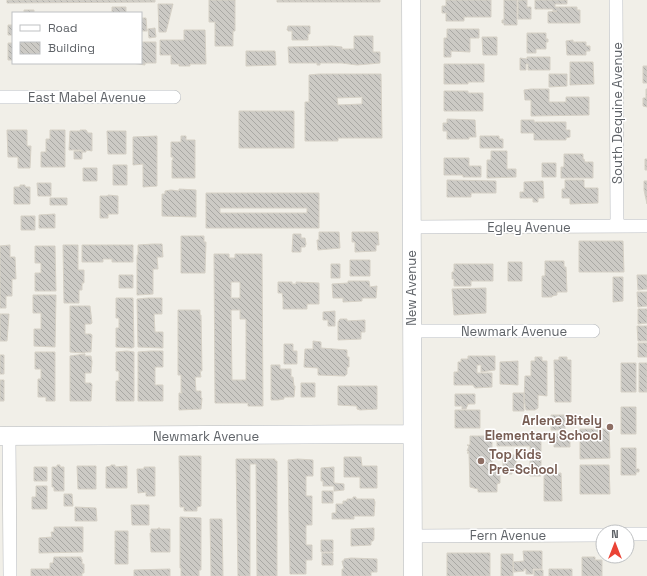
<svg xmlns="http://www.w3.org/2000/svg" width="647" height="576" viewBox="0 0 647 576" font-family="'Space Grotesk',sans-serif">
<style>
.building{fill:url(#building-back-hatch);stroke:#d6d1c6;fill-rule:evenodd}
.lines{fill:none;stroke-linecap:round;stroke-linejoin:round}
.street-casing{stroke:#b5b8bc;stroke-width:14}
.secondary-casing{stroke:#b6babf;stroke-width:19}
.street{stroke:#fff;stroke-width:13}
.secondary{stroke:#fff;stroke-width:18}
.education-dot{fill:#8d6e63;stroke:#fff;stroke-width:1.5}
.labels{text-anchor:middle;dominant-baseline:central;stroke-width:3;stroke-linejoin:round;paint-order:stroke}
.street-label{font-size:13px;fill:#5f6368;stroke:#fff}
.education-label{font-size:13px;font-weight:bold;fill:#785e54;stroke:#fff;text-anchor:end}
</style>
<defs>
<pattern id="building-back-hatch" width="6" height="6" patternUnits="userSpaceOnUse"><rect width="6" height="6" fill="#cccac5"/><path d="M-1 5l2 2M0 0l6 6M5-1l2 2" fill="none" stroke="#a9a8a4"/></pattern>
</defs>
<rect width="100%" height="100%" fill="#f1efe8"/>
<path class="building" d="M7,0H155V2L7,3Z
M209,0H235V31H233V46H215V22H209Z
M277,0H380V2H277Z
M446,0H491V17H464V21H446V13H442V6H446Z
M504,0H517V25H504V23H502V20H504Z
M518,0H527V7H531V19H518Z
M535,0H567V4H555V7H577V10H580V23H548V12L557,11H553V9H535Z
M158,4H173L166,32H159Z
M112,7H126V13H112Z
M24,10H34V13H24Z
M141,18H146L147,31H141Z
M8,25H13V35H8Z
M288,26H310V34H308V40H292V31H288V30H287Z
M155,28L156,37L149,38L148,29Z
M447,29H479V38H470V52L451,51V57H444V38H447Z
M184,30H205L206,64H190V66H179V64H171V55H160V40H184Z
M527,33H546V39H548V42H546V49H536V53H527Z
M354,36H373V52H380V63L357,65L342,63H320V65H317V63H289L288,47L332,46L342,47V49H354Z
M482,37H497V55H483Z
M573,40V42H586V46H590V51H586V55H567L566,41Z
M141,42H156V63H145V65L132,63H141Z
M8,43H13V60H8Z
M246,51H275L276,65L246,66Z
M527,57H550V70H528V64H526V70H520V58L527,59Z
M570,62H593L594,84L570,85Z
M444,64H484V82H468V84H444Z
M643,66H647V83H643Z
M319,74H381L382,138H338V141H305V102H309V75ZM362,97V104L338,105L337,98Z
M549,74H567V86L549,87Z
M531,89H549V102H566V97H589V115L531,116V100H525L524,90Z
M646,89H647V107L643,106V98H646Z
M444,91H468V93H483V111H444Z
M239,111H294V148H239Z
M447,119L475,120L476,137H469V139H447V131H443V123H447Z
M521,120H534V122H566V130H570V137L566,138V140H534V133H521Z
M7,130H27V146H31L30,168H18V157H8Z
M50,130H65V167H41V152H46V139H50Z
M80,130H86L88,133H92V151L86,150V152H82V159H74V151H82V150H69L70,131H80Z
M107,131H126V154H108Z
M157,136V186L143,187V164L133,165V137Z
M181,136H186V140H195V178H172V160H173V157H171V142H181Z
M480,136H499V139H503V148H480Z
M491,151H507V169H516V177L487,178V160H491Z
M564,154H583V159H584L585,162H593V178H561V167H564Z
M444,158H469V166H481V177H463V175H444Z
M645,159H647V170H645Z
M542,163H556V177H542Z
M113,165H127V185H113Z
M83,168H97V181H83Z
M447,180L496,181V193H471V197H447Z
M565,180H584V187L585,188H598V203L570,204V198H562V189H565Z
M543,181L544,198H538V202H533V198H520V192H524V182Z
M644,181H647V204L644,190Z
M37,183H51V196H38Z
M20,185H25V187H30V204H14V187H20Z
M179,189L196,190V217L162,216V194H165V191L171,190L179,191Z
M206,193H319V228H206ZM220,208H307V213H220Z
M108,195L118,196V214H108V218H100V196H108Z
M50,198H67V205H50Z
M55,214V228H39V215Z
M21,216H35V230H21Z
M319,232H339L340,248L318,250L317,240H319Z
M352,232H378L379,245H376V251L355,252V242H352Z
M293,234H301V238H305L306,244L305,247H301V252H292Z
M181,236H204V242H206L205,273H181Z
M579,241H623L624,272H579Z
M153,244H162L163,257H157L158,269H153V294L137,295V255H138V245Z
M10,245V257H15L16,279H12V296H6V308H0V246Z
M63,245H78V270H84V283H82V290H79V303H64Z
M82,245H133V262H112V259H103V262H82Z
M35,246H55L56,291H35V273H41V263H35Z
M214,254H229V258H235V254H262L263,406H248V403H215ZM231,282H240V298H231ZM231,310H240V319H246V380H232Z
M350,260H370V276H350Z
M545,261H564V267H566L567,292H557V295L552,296V297H542V276H545Z
M508,262H522V281H508Z
M331,264H340V278H331Z
M454,264H493V281H471V286H454V279H452V272H454Z
M119,275H133V288H119Z
M637,275H647V289L638,290Z
M613,277H623V301L613,302Z
M348,281H369L370,287L377,286L376,298H362V301L343,302V298H333L332,284L348,283Z
M278,282H292V284H296V282L319,283V304H307V309H283V298L282,293H278Z
M486,288V313L454,315L452,289Z
M637,292H647V306L638,307Z
M33,295H56L55,347L34,346V329H41V313H33Z
M116,298H133L134,347L132,348L116,347V328H119V318H116Z
M148,298H162V314H154L155,332H163V348L138,347L137,299Z
M70,306H90L92,323L91,324H85V334H91L92,335L91,352H85V353L70,352Z
M638,309H647V323L638,324Z
M178,310H200V315H201L202,371H200L201,377H195L196,391H201V398H202L201,409L179,410V393H182V392H181V375H178Z
M335,311V326H328V320H323V312Z
M0,314H9L7,341H0Z
M340,319H347V321L365,320V332H361V339L338,340V322Z
M637,326H647V341H638Z
M313,341L321,342V348L347,350V357H349V367H347V374L345,376L318,375V368L304,367L305,349H313Z
M638,343H647V357H638Z
M284,344H293V351H297V364H284Z
M127,351L134,352V401H116V381H119V371H116V352Z
M151,351H163V367H155V385H163V401H138V352Z
M35,352H55V401H46V397H38V379H41V369H35Z
M85,354V356H91L92,362L91,373H85V383H91L92,385L91,401H70V356Z
M0,355H4V374H0Z
M468,356H495V370L481,372V365H477V373H492V387L475,388L473,385H454V372H458V362H461V359H468Z
M535,357H542V361H547V396L538,395V408L535,410H526L524,399L525,376H531V361H535Z
M559,357H567V360H571V402H555L554,360H559Z
M518,361V385L500,384V362Z
M621,363H636V392H621Z
M639,363H647V392H639Z
M271,365H280V369H291V377H293L294,386H295L294,397H284V399L278,400H271Z
M0,380H4V401H0Z
M301,383H315V397H301Z
M338,386H377V409L360,410L357,409V406L338,405Z
M513,393H524V411H513Z
M455,394H475V404H468L466,409H462V406H455Z
M621,407H636V434H621Z
M455,410H480V428H455Z
M551,415H565V430H551Z
M580,429H609L610,458L580,459Z
M541,434V476H530V446H497V435Z
M554,434H570V447H554Z
M470,436H492V469H500V483L497,484V492H478V489L470,487L469,453H467L469,452V451H467L469,446L467,445H470Z
M621,448H636V469H639V472H636V475H621Z
M503,455H516V468H512V474H503Z
M179,456H201V506L197,507V511H184V507H180Z
M344,457H361L362,466H377V488H360V477H344Z
M236,459H275V461H277V576H257L256,464H250V576H238Z
M298,459L313,460V476H306V496H312V525H306V545H312V560H306V574H290L288,460Z
M57,465H60V467H64V491H54V487H52V467H57Z
M111,465H115V467L127,466V488H106V467L111,466Z
M580,465H609L610,494H580Z
M77,466H96V489H78Z
M34,467H47V481H34Z
M144,467H155V496H146V492L138,493L137,469H144Z
M334,467V483L344,484V490L334,491V486H323V481H321V468Z
M561,473L562,501H544V474Z
M36,486H47V509H32V497H36Z
M322,491H333V503H322Z
M64,494H72L73,506H64Z
M353,497H356V499H374L375,502L374,516H354V519H332V513H336V504H343V501H347V499H353Z
M131,505H149V525H132Z
M75,507L96,508L97,521H75Z
M180,517L201,518V570H199V576H181V568H180Z
M210,519H222L223,576H211Z
M54,527H83V552L39,553V538L52,537L51,532H54Z
M158,528H160V529H170V552H151L150,533H151V529H158Z
M374,528V539L373,541H371V545L351,546V529Z
M115,531H128V564H115Z
M321,540H333V552H321Z
M523,551H542V569H533V574H526V569H524V571L514,572L513,562L524,561Z
M322,553H333V565H322Z
M447,553H490V576H447Z
M501,554H513V576H501Z
M54,557H81V559H82V564H84V573H82V576H31V569H50V563H53Z
M582,557H595V560H602V576H582Z
M351,558L377,559V572H371V576H342V569H344L342,561H344V559Z
M170,569V576H134V570Z
M549,569H572V576H549Z
M534,570H543V576H534Z"/>
<g class="lines">
<defs>
<path id="street" d="M616,0L617,226
M0,97H174
M411,227L647,226
M411,331H593
M9,436L10,576
M627,534H647
M413,536L603,535"/>
<path id="secondary" d="M411,0L413,576
M0,436L412,434"/>
</defs>
<use href="#street" class="street-casing"/>
<use href="#secondary" class="secondary-casing"/>
<use href="#street" class="street"/>
<use href="#secondary" class="secondary"/>
</g>
<g class="education-dot">
<circle cx="610" cy="427" r="4"/>
<circle cx="481" cy="461" r="4"/>
</g>
<g class="labels">
<g class="street-label">
<text x="87" y="97">East Mabel Avenue</text>
<text transform="translate(617 113) rotate(-90)">South Dequine Avenue</text>
<text x="529" y="227">Egley Avenue</text>
<text transform="translate(411 288) rotate(-90)">New Avenue</text>
<text x="514" y="331">Newmark Avenue</text>
<text x="206" y="436">Newmark Avenue</text>
<text x="508" y="535">Fern Avenue</text>
</g>
<g class="education-label">
<text x="602" y="420">Arlene Bitely<tspan x="602" dy="15">Elementary School</tspan></text>
<text x="489" y="454" text-anchor="start">Top Kids<tspan x="489" dy="15">Pre-School</tspan></text>
</g>
</g>
<rect x="12" y="12" width="130" height="52" fill="#ffffff" stroke="#bfc1c3"/>
<rect x="20" y="25" width="20" height="6" fill="#ffffff" stroke="#bfc1c3"/>
<text x="48" y="32" font-size="12" fill="#5f6368">Road</text>
<rect x="20" y="42" width="20" height="12" fill="url(#building-back-hatch)" stroke="#bfc1c3"/>
<text x="48" y="52" font-size="12" fill="#5f6368">Building</text>
<g transform="translate(615 544)"><circle r="19" fill="#ffffff" stroke="#bfc1c3"/>
<path d="M0-3L7 15L0 10L-7 15Z" fill="#ea4335"/>
<text y="-6" font-size="11" font-weight="bold" text-anchor="middle" fill="#5f6368">N</text>
</g>
</svg>
